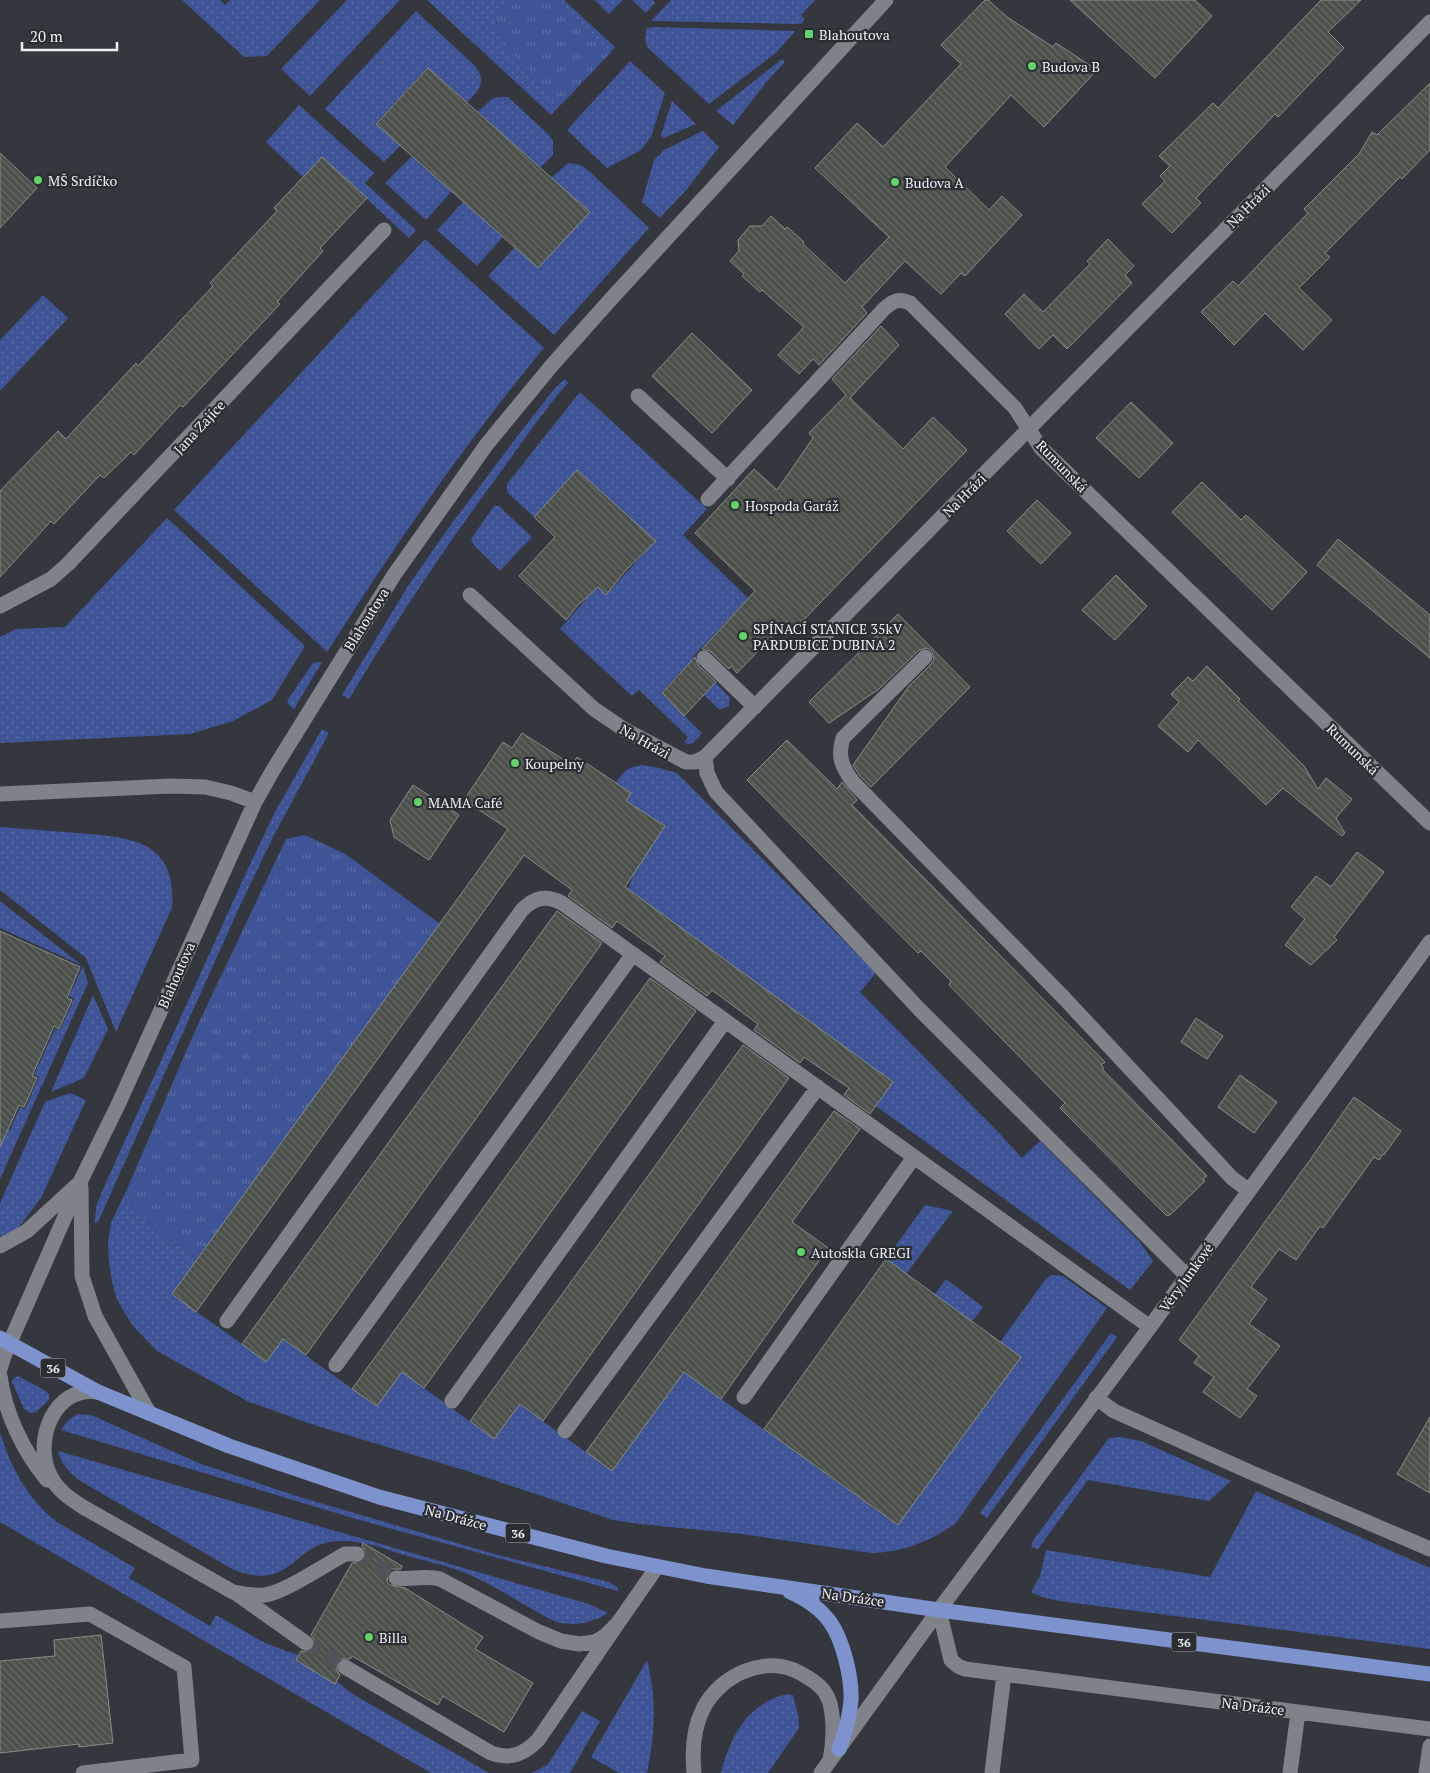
<svg xmlns="http://www.w3.org/2000/svg" width="1430" height="1773" viewBox="0 0 1430 1773" font-family="'PT Serif',serif">
	<style>
		.grass { fill: url(#grass-dots) }
		.park { fill: url(#park-tufts) }
		.building { fill: url(#building-back-hatch); stroke: #878d87 }
		.lines { fill: none; stroke-linecap: round; stroke-linejoin: round }
		.minor-tunnel { stroke: #505358; stroke-width: 15; stroke-dasharray: 15 8; stroke-linecap: butt }
		.minor { stroke: #7f8289; stroke-width: 15 }
		.major { stroke: #7e92cd; stroke-width: 15 }
		.poi-dot { fill: #63d468; stroke: #2a2d32; stroke-width: 2 }
		.labels { text-anchor: middle; dominant-baseline: central; stroke-width: 4.5; stroke-linejoin: round; paint-order: stroke }
		.shield { fill: #2a2d32; stroke: #b3b6ba; stroke-width: 1 }
		.shield-label { font-size: 12px; font-weight: bold; fill: #eef0f4 }
		.poi-label { font-size: 14px; fill: #eef0f4; stroke: #2a2d32; text-anchor: start }
		.street-label { font-size: 14px; fill: #eef0f4; stroke: #2a2d32 }
	</style>
	<defs>
		<pattern id="grass-dots" width="8" height="8" patternUnits="userSpaceOnUse" patternTransform="scale(1.25)"><rect width="8" height="8" fill="#3e5496"/><path d="M2 2h.1M6 6h.1" fill="none" stroke="#5a6da5" stroke-width="1.8" stroke-linecap="round"/></pattern>
		<pattern id="park-tufts" width="24" height="20" patternUnits="userSpaceOnUse" patternTransform="scale(1.25)"><rect width="24" height="20" fill="#3e5496"/><path d="M3 7l-1-3M5 7V3M7 7l1-3M15 17l-1-3M17 17v-4M19 17l1-3" fill="none" stroke="#5a6da5"/></pattern>
		<pattern id="building-back-hatch" width="6" height="6" patternUnits="userSpaceOnUse" patternTransform="scale(1.25)"><rect width="6" height="6" fill="#4b504a"/><path d="M-1 5l2 2M0 0l6 6M5-1l2 2" fill="none" stroke="#656a65"/></pattern>
	</defs>
	<rect width="100%" height="100%" fill="#34373d"/>
	<path class="grass" d="M182,0H220L225,5L230,0H320L267,56L244,57Z
		M347,0H400L310,96L281,69Z
		M427,0H564L615,47L551,115Z
		M594,0H623L609,14Z
		M632,0H653L655,3L646,13Z
		M671,0H815L801,15L805,19L801,24L651,21Z
		M416,11L474,65C488,81 479,90 467,103L427,68L376,123L401,145L384,162L325,109Z
		M654,27L795,31L777,52L709,104L648,48C644,41 645,35 647,28Z
		M782,59L785,62L768,80L733,125L716,111Z
		M630,61L665,93L651,137L641,150L607,168L567,130Z
		M501,97H508L549,135L553,141V155L540,168L477,112L493,98Z
		M672,101L696,124L664,138L661,135Z
		M299,105L374,173L365,183L416,230L409,238L322,157L303,177L266,142Z
		M703,131L719,147L687,189L660,218L642,202L654,160L664,150Z
		M412,156L452,191L426,220L385,183Z
		M568,163L581,165L588,170L649,228L554,335L488,276L515,247L539,267L589,213L551,178Z
		M464,201L503,237L477,266L437,230Z
		M425,239L544,348C464,444 394,547 327,652L174,510Z
		M43,295L68,318L0,391V340Z
		M565,379L568,383C542,412 520,446 497,477C444,549 395,622 349,699L342,695L408,586L447,530L519,434L555,388Z
		M580,392L707,509L683,535L748,598L692,658L730,698L729,706L720,710L680,672L661,693L702,733L693,743L688,744L684,742L688,737L639,690L632,696L560,629L592,592L595,584L607,594L655,541L577,470L534,517L509,494L507,490V484Z
		M494,506H499L532,537L500,571L474,545L471,539Z
		M167,518L305,646L272,700L233,721L190,734L0,743V637L16,629L65,627Z
		M317,662H322L294,709L290,706L287,701L313,663Z
		M322,729L329,733L274,835L238,910L98,1222L94,1223L97,1204L104,1187L245,875L275,812Z
		M642,765L659,768L677,773L876,973L860,992L1000,1134L1022,1158L1040,1141L1140,1242L1153,1261L1130,1290L876,1106L893,1082L628,890L634,873L665,826L626,801L631,793L616,783C625,770 626,768 642,765Z
		M0,827C26,829 51,831 77,833C131,837 177,840 172,908L116,1032L86,958L0,890Z
		M0,901L83,966L88,983L0,1179V1126L10,1130L20,1107L25,1109L39,1077L34,1075L55,1029L60,1030L74,999L69,996L83,966L0,928Z
		M93,995L108,1029L84,1078L51,1092Z
		M70,1093L86,1100L41,1198L16,1231L0,1237V1203L45,1102Z
		M127,1189L132,1209L169,1239L197,1260L173,1295L266,1361L283,1339L376,1406L402,1372L494,1439L519,1404L612,1471L684,1372L897,1525L1021,1357L1000,1342L1045,1280L1051,1275L1063,1276L1107,1308L956,1523C929,1542 904,1552 871,1553L742,1534L639,1524L613,1520L467,1471L314,1425L247,1401L157,1351L133,1326L124,1312L116,1297L112,1281L109,1263L108,1241L111,1223Z
		M925,1205L953,1211L906,1274L886,1259Z
		M946,1279L983,1307L972,1322L935,1294Z
		M1111,1333L1117,1337L987,1518L980,1513Z
		M18,1376L46,1391L49,1394V1400L36,1412L30,1413L24,1409L12,1382L14,1378Z
		M79,1414L91,1415L201,1464L303,1498L494,1554L609,1582L617,1587L618,1591L356,1519L61,1430C66,1422 70,1417 79,1414Z
		M0,1432C11,1468 27,1498 57,1522L135,1568L129,1578L210,1626L216,1615L265,1643L298,1655L338,1682L351,1693L489,1773H431L0,1522Z
		M1120,1437L1141,1441L1231,1481L1209,1501L1088,1480L1038,1549L1031,1547L1034,1539L1109,1438Z
		M58,1451L589,1604L608,1613C590,1624 577,1626 556,1622C527,1608 500,1588 470,1575C448,1565 424,1561 401,1554C381,1547 360,1540 338,1541C293,1542 292,1594 232,1569L82,1482C70,1473 62,1466 58,1451Z
		M1256,1491L1430,1568V1649L1059,1601L1042,1597L1031,1592L1040,1576L1046,1550L1210,1577Z
		M647,1660C657,1698 655,1735 647,1773H619L591,1757Z
		M788,1694L793,1695L798,1715L799,1728L768,1773H721C730,1737 748,1702 788,1694Z
		M582,1711L600,1721L570,1773H532L547,1765L552,1758Z"/>
	<path class="park" d="M506,0H556L611,52L563,103L503,44L495,24Z
		M305,835L347,855L440,924L197,1260L169,1239L132,1209L127,1189L194,1033L286,839Z"/>
	<path class="building" d="M985,0H988L1007,17L1053,47L1056,43L1097,70L1044,127L1011,95L945,167L989,210L1002,196L1022,215L965,276L961,273L941,294L905,261L862,307L867,313L819,365L813,359L799,374L778,355L804,327L762,290L760,292L742,276L744,274L730,261L739,251L738,240L750,226H762L771,216L785,229L787,227L804,242L803,244L845,283L889,237L815,168L857,123L883,147L961,64L941,45Z
		M1070,0H1195L1212,16L1155,78Z
		M1321,0H1361L1328,32L1344,48L1278,117L1275,114L1196,198L1201,203L1172,233L1142,204L1165,181L1160,176L1170,166L1159,156L1213,103L1218,108Z
		M428,68L590,212L538,268L376,124Z
		M1430,83V150L1402,179L1400,177L1325,253L1330,257L1299,288L1332,320L1303,350L1265,313L1234,345L1201,312L1233,281L1238,286L1308,213L1304,209L1359,154L1372,132L1377,135Z
		M0,153L37,188L0,228Z
		M322,157L367,198L320,248L323,251L277,302L280,304L183,407L180,405L134,455L131,452L104,478L100,475L54,524L51,521L0,577V491L58,431L66,439L136,363L138,366L213,286L210,283L277,211L274,208Z
		M1108,239L1134,266L1125,275L1132,283L1067,349L1053,335L1039,349L1005,314L1024,294L1043,312L1090,264L1087,261Z
		M881,326L899,345L850,398L903,449L933,417L967,450L795,629L787,621L737,673L731,666L729,669L710,651L702,649L755,591L695,533L754,469L777,490L813,438L809,433L846,395L832,379Z
		M692,333L752,390L712,433L652,376Z
		M1131,402L1173,443L1139,478L1096,438Z
		M577,470L656,541L626,570L606,595L598,587L577,606L566,620L519,576L555,537L534,517Z
		M1202,482L1241,520L1246,515L1307,572L1272,610L1172,512Z
		M1037,500L1071,533L1041,564L1007,531Z
		M1338,539L1430,615V658L1317,565Z
		M1116,575L1147,606L1115,640L1082,610Z
		M898,614L970,687L871,787L860,776L853,765L909,686L932,663L934,659L932,651L927,648L919,650L879,689L829,723L809,702Z
		M695,657L698,665L716,682L684,716L662,693Z
		M1207,666L1240,699L1238,701L1304,766L1318,789L1326,778L1352,799L1336,818L1345,833L1342,836L1283,788L1266,805L1198,740L1188,752L1158,726L1179,702L1171,694L1188,677L1193,681Z
		M522,733L572,765L577,757L631,793L626,801L665,826L625,887L893,1082L870,1114L844,1095L849,1088L804,1057L800,1063L754,1030L758,1024L712,990L707,996L660,962L665,956L617,921L612,928L568,896L572,890L524,855L196,1312L172,1294L508,829L464,800L503,742L512,748Z
		M787,740L837,789L842,782L857,800L852,805L1105,1062L1101,1065L1104,1068L1102,1069L1207,1176L1203,1179L1205,1181L1171,1214L1167,1216L1060,1108L1065,1103L949,985L951,981L921,951L918,953L747,780Z
		M413,785L459,815L429,860L394,837L390,820Z
		M1357,852L1384,872L1334,937L1337,940L1311,965L1285,945L1305,919L1291,907L1316,876L1331,887Z
		M557,911L602,943L306,1355L283,1339L266,1362L242,1344Z
		M0,931L80,967L67,998L72,1000L59,1029L54,1026L32,1076L37,1078L24,1107L19,1105L0,1147Z
		M650,978L696,1011L424,1388L402,1372L377,1406L352,1389Z
		M1196,1018L1223,1036L1207,1059L1181,1042Z
		M743,1045L789,1078L543,1421L520,1404L494,1439L470,1421Z
		M1240,1075L1277,1102L1254,1133L1218,1107Z
		M1354,1097L1401,1131L1384,1155L1383,1154L1379,1160L1374,1157L1323,1228L1320,1226L1296,1260L1279,1249L1251,1287L1267,1299L1249,1324L1280,1346L1247,1389L1257,1396L1240,1418L1203,1392L1214,1377L1194,1363L1199,1356L1179,1340L1310,1160Z
		M834,1111L860,1129L792,1222L828,1248L721,1399L684,1372L612,1471L586,1452Z
		M886,1259L1021,1357L898,1525L764,1429Z
		M1430,1417V1493L1397,1474Z
		M363,1543L402,1566L401,1569H392L388,1573L387,1582L390,1585L405,1588L483,1637L475,1649L533,1683L504,1732L443,1696L438,1705L352,1656L350,1659H341L337,1663V1671L340,1675L335,1684L296,1660L301,1651L309,1652L314,1648L315,1640L311,1635L352,1563L361,1562L365,1558V1550L362,1546Z
		M101,1635L113,1743L79,1747V1744L0,1753V1661L55,1656L54,1640Z"/>
	<g class="lines">
		<path class="minor-tunnel" d="M357,1554L396,1578
			M306,1643L345,1667"/>
		<path class="minor" d="M638,396L728,479
			M708,499L884,309C893,301 898,298 910,303L1015,408L1041,448L1430,823
			M470,595L594,709L625,730L686,762H695L705,757L1430,22
			M0,606L51,579L68,564L384,230
			M925,657L843,738C837,756 842,767 853,782L1065,999L1232,1178L1248,1190
			M704,658L755,707
			M705,757L707,773L716,792L920,1010L1187,1276
			M0,794L170,786L205,787L231,793L255,802
			M81,1187L82,1276L95,1316L149,1413
			M0,1246L27,1231L77,1185
			M227,1321L522,910C535,897 546,895 562,903L1150,1327
			M336,1365L633,954
			M0,1369L4,1356L81,1180L118,1105L255,802L273,770L394,575L487,444L553,364L611,299L886,0
			M0,1376C5,1413 23,1451 47,1480
			M98,1392C54,1385 33,1441 50,1475C57,1490 69,1498 83,1507L233,1592C244,1594 254,1596 265,1595C285,1592 325,1565 345,1554H357
			M744,1397L914,1157
			M1096,1398L1114,1411L1250,1472L1430,1549
			M452,1401L725,1021
			M565,1431L818,1087
			M396,1578C411,1580 425,1575 440,1579L539,1632L561,1641L579,1644L595,1642L605,1636L618,1623L657,1567
			M237,1594L306,1643
			M939,1610L951,1660L958,1666L965,1669L1430,1729
			M0,1621L90,1614L184,1667L192,1760L83,1773
			M345,1667L491,1753C511,1760 524,1754 538,1740L618,1623
			M694,1773C692,1752 693,1729 703,1709C720,1675 765,1654 800,1673C811,1679 823,1686 828,1698C832,1706 832,1716 833,1724C833,1736 833,1748 830,1759
			M821,1773L939,1610L1150,1327L1430,942
			M992,1773L1004,1674
			M1290,1773L1298,1712
			M1426,1773L1430,1746"/>
		<path class="major" d="M0,1338L98,1392L229,1446L379,1497L606,1556L706,1576L939,1610L1430,1674
			M790,1592C806,1599 820,1608 830,1622C843,1640 852,1678 851,1700C850,1717 845,1733 839,1749"/>
	</g>
	<g class="poi-dot">
		<rect x="804" y="29" width="10" height="10" rx="2.5"/>
		<circle cx="1032" cy="66" r="5"/>
		<circle cx="38" cy="180" r="5"/>
		<circle cx="895" cy="182" r="5"/>
		<circle cx="735" cy="505" r="5"/>
		<circle cx="743" cy="636" r="5"/>
		<circle cx="515" cy="763" r="5"/>
		<circle cx="418" cy="802" r="5"/>
		<circle cx="801" cy="1252" r="5"/>
		<circle cx="369" cy="1637" r="5"/>
	</g>
	<g class="labels">
		<g class="shield">
			<rect x="40.5" y="1358.5" width="25" height="19" rx="4"/>
			<rect x="505.5" y="1523.5" width="25" height="19" rx="4"/>
			<rect x="1171.5" y="1632.5" width="25" height="19" rx="4"/>
		</g>
		<g class="shield-label">
			<text x="53" y="1368">36</text>
			<text x="518" y="1533">36</text>
			<text x="1184" y="1642">36</text>
		</g>
		<g class="poi-label">
			<text x="819" y="34">Blahoutova</text>
			<text x="1042" y="66">Budova B</text>
			<text x="48" y="180">MŠ Srdíčko</text>
			<text x="905" y="182">Budova A</text>
			<text x="745" y="505">Hospoda Garáž</text>
			<text x="753" y="628">SPÍNACÍ STANICE 35kV<tspan x="753" dy="16">PARDUBICE DUBINA 2</tspan></text>
			<text x="525" y="763">Koupelny</text>
			<text x="428" y="802">MAMA Café</text>
			<text x="811" y="1252">Autoskla GREGI</text>
			<text x="379" y="1637">Billa</text>
		</g>
		<g class="street-label">
			<text transform="translate(1248 206) rotate(-45)">Na Hrázi</text>
			<text transform="translate(199 427) rotate(-47)">Jana Zajíce</text>
			<text transform="translate(1062 466) rotate(46)">Rumunská</text>
			<text transform="translate(964 495) rotate(-45)">Na Hrázi</text>
			<text transform="translate(366 619) rotate(-58)">Blahoutova</text>
			<text transform="translate(645 741) rotate(29)">Na Hrázi</text>
			<text transform="translate(1353 749) rotate(44)">Rumunská</text>
			<text transform="translate(176 975) rotate(-66)">Blahoutova</text>
			<text transform="translate(1186 1277) rotate(-54)">Věry Junkové</text>
			<text transform="translate(456 1517) rotate(15)">Na Drážce</text>
			<text transform="translate(853 1597) rotate(8)">Na Drážce</text>
			<text transform="translate(1253 1706) rotate(7)">Na Drážce</text>
		</g>
	</g>
	<path d="M22 42v8h95v-8" fill="none" stroke="#eef0f4" stroke-width="2.5"/>
	<text x="30" y="42" font-size="15" fill="#eef0f4" stroke="#2a2d32" stroke-width="4" paint-order="stroke">20 m</text>
</svg>
